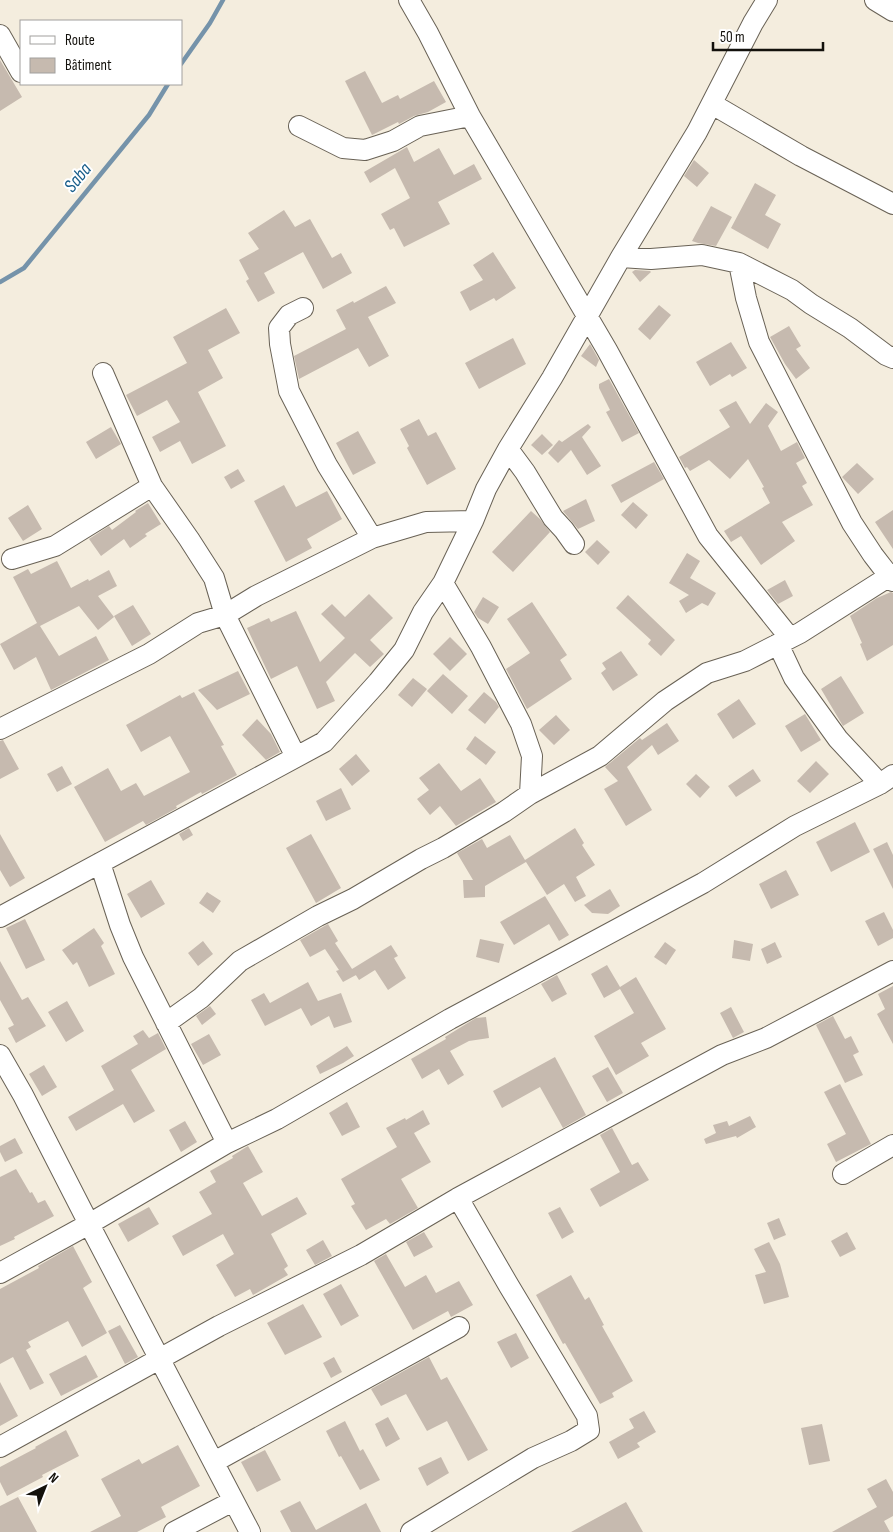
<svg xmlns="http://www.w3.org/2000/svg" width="893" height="1532" viewBox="0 0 893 1532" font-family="'Sofia Sans Condensed',sans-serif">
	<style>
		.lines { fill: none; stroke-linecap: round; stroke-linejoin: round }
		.stream { stroke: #7593aa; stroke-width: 4.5 }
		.building { fill: #c6baaf }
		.minor-casing { stroke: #696256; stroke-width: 22 }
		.minor { stroke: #fff; stroke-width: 20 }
		.labels { text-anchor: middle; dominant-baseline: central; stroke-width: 4; stroke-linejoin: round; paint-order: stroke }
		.water-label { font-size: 19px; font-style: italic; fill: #175d8a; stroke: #fff }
	</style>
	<rect width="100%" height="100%" fill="#f4edde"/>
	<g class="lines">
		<path class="stream" d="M181,64L210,23L223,0
			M0,282L24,268L149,115L168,84"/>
	</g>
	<path class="building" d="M0,60L22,97L0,111Z
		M365,71L382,103L398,95L400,99L434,81L446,102L428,112L414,116L399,124L398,122L372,135L345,81Z
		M407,147L414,162L439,148L454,175L474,164L482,179L438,202L450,224L404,247L394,228L390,230L381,214L410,198L395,168L370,183L364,172Z
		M694,160L709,173L697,187L684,176Z
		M755,183L776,195L765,215L781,224L768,249L731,228Z
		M711,206L732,217L716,246L698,243L692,241Z
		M284,210L295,227L310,219L332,258L341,253L352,273L323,289L303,252L264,273L275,293L258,302L246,281L249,279L239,260L259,249L248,233Z
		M493,252L516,288L496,301L494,298L470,311L460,292L483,280L473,265Z
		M635,270L650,271L651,272L640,282L632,272Z
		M386,286L396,303L368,317L389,356L369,367L358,348L299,379L294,356L346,329L336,310L353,301L354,303Z
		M659,305L671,315L650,340L638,329Z
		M226,308L240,333L208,350L223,378L198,392L226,446L192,464L180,441L160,452L152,437L180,422L167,400L137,416L126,395L187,363L173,337Z
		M789,326L801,346L796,349L810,368L796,379L785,364L770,337Z
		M513,338L526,364L479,389L465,363Z
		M731,342L747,368L732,377L730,374L710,386L696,362Z
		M590,344L599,360L596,367L581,356Z
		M609,379L639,433L622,442L606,412L610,410L599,388V384Z
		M736,401L750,424L766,403L778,412L768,426L781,451L797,442L805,458L796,463L807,483L802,486L813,505L782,522L795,541L761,565L741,536L731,542L724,531L770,503L762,488L764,487L748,459L730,479L709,460L690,471L687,467L685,468L679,457L730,427L719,410Z
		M419,419L428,436L436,432L456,469L427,485L407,448L409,446L400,429Z
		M588,424L591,427L582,437L601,466L587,475L571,450L558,463L548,453L559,440L562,442Z
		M111,427L121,444L96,459L86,442Z
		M358,431L376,463L353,475L336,443Z
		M542,434L553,445L542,455L531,445Z
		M654,462L664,479L621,503L611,485Z
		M857,463L874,479L858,494L842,477Z
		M238,469L245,481L231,489L224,477Z
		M284,485L296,507L327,491L342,519L307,539L312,548L286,562L254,501Z
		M586,499L595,521L578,529L563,511Z
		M633,502L648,515L636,529L621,515Z
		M148,503L161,524L145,534L147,536L130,548L124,539L101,556L89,539L109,526L112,530L136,512L135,511Z
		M28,505L42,529L23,541L8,518Z
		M893,510V549L875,522Z
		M531,511L540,519L550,532L513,572L492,552Z
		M597,540L610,552L598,565L585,552Z
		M687,553L700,561L690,578L716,593L708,606L702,603L686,613L679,601L689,595L669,583Z
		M57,561L71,588L88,579L89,581L109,570L117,586L98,596L114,617L98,630L79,606L40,626L59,656L96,636L109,660L51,690L36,657L14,670L0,644L37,623L13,577L28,569L31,574Z
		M785,580L793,596L778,604L767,590Z
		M891,592L893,593V645L867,661L860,644L862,643L850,616L877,598Z
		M369,594L393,618L370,640L384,654L370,667L355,653L326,682L335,701L317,709L297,666L271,679L247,628L269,618L271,622L296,611L320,662L345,638L321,614L332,604L345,617Z
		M628,595L675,640L661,656L648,644L651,640L616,608Z
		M483,597L499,607L488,624L478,618L474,612Z
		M532,602L567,655L560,660L572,679L527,709L506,669L530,653L507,619Z
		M133,605L151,634L132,646L114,616Z
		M450,637L467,654L450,671L433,654Z
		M621,651L638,675L613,691L601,673L606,669L602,663Z
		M238,671L250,694L217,710L198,690Z
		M443,674L468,696L452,714L427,691Z
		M841,676L864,713L843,726L821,689Z
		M413,678L427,689L412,707L398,695Z
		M194,692L224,745L221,746L237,775L202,794L201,792L176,806L177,808L146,825L143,821L105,842L74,787L108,768L121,791L136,783L144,796L190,772L170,736L141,752L126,725L180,695L182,698Z
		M484,692L496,702L499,707L485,724L468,710Z
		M739,699L756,724L733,739L717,714Z
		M805,714L821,740L801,752L785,726Z
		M556,715L570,730L554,745L539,730Z
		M257,719L271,734L280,752L266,760L242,735Z
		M667,723L679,741L658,755L652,745L627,767L652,810L626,826L604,789L618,781L605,767L640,738L642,740Z
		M475,736L496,752L486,765L466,749Z
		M3,740L19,769L0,779V741Z
		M356,754L370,771L352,786L339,769Z
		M816,761L829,774L810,793L797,781Z
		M439,763L461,791L480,778L496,802L456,826L440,806L430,815L417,799L429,790L419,778Z
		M62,766L72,784L57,792L47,774Z
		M753,769L761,781L736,797L728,786Z
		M696,774L710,787L700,798L686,784Z
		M341,788L351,809L326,821L316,801Z
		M855,822L870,852L831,872L816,842Z
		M189,828L193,835L183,841L179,834Z
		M575,828L584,843L582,845L595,865L576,877L586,896L575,902L564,884L547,895L526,862L485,886V897L464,898L463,880H473L457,853L482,839L487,848L510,835L525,860Z
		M0,834L25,878L10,887L0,870Z
		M311,834L341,888L316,903L286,848Z
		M887,842L893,855V889L873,849Z
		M786,870L799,895L771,909L759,884Z
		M151,880L165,904L141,918L127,894Z
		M610,889L620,906L608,914L592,913L584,905Z
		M207,892L221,901L213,913L199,903Z
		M545,896L569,935L559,941L549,924L514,945L500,922Z
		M884,912L893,930V938L878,946L865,921Z
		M25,919L45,960L26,969L6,928Z
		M328,924L338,941L335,943L356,975L343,982L336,971L339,970L325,949L310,957L300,940Z
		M94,928L104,943L101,946L115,974L89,987L77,962L73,965L62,950Z
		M480,939L504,944L499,963L476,957Z
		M734,940L753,944L750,961L732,958Z
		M203,941L213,954L198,966L188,953Z
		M665,942L676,950L666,965L654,957Z
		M775,942L782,957L767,964L761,949Z
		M391,945L398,956L394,958L406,978L388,990L375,970L359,980L352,969Z
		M0,961L22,1000L28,997L46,1026L16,1043L8,1028L14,1025L0,1000Z
		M607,965L620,987L636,977L666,1029L641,1043L649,1056L616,1075L594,1036L634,1013L620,989L604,998L591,974Z
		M557,975L567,994L552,1002L541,984Z
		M308,982L318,1001L341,993L352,1022L334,1028L329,1016L311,1026L301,1008L265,1026L251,1000L264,993L270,1003Z
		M893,986V1044L877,1014L885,1009L878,994Z
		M67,1001L84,1031L66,1042L48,1012Z
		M210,1006L216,1014L202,1025L196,1016Z
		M731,1007L744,1032L733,1038L720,1013Z
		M833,1016L845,1039L851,1036L859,1052L853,1055L863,1075L845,1083L816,1025Z
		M486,1017L489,1038L469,1041L450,1051L464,1075L448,1085L439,1069L422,1079L411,1059L446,1039L445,1037L466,1024L476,1018Z
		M143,1030L149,1038L158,1033L166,1049L131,1070L155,1111L134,1123L123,1104L76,1131L68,1117L114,1090L101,1066L138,1044L133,1036Z
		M209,1034L221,1055L203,1065L191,1044Z
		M347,1046L354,1056L343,1063L320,1074L316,1066Z
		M555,1057L586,1115L563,1128L540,1087L502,1108L493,1091Z
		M44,1065L57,1087L42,1096L29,1074Z
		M608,1067L623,1093L607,1102L592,1076Z
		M840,1084L871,1144L836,1162L827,1144L846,1134L824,1092Z
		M347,1102L360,1127L342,1136L329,1113Z
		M423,1110L430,1124L414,1133L431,1162L401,1179L418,1208L390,1224L386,1219L366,1230L351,1206L355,1204L341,1179L397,1147L386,1128L405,1118L406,1120Z
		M750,1116L756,1127L737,1138L736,1136L706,1144L704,1139L716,1133L713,1125L727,1121L729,1126Z
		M185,1121L197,1142L181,1152L169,1130Z
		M612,1128L632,1165L638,1162L649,1180L600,1207L590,1189L620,1172L600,1135Z
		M15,1138L23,1153L5,1162L0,1152V1146Z
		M248,1146L263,1172L243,1183L262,1216L297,1197L307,1214L271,1234L288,1266L284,1269L288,1275L253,1295L250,1289L235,1297L216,1265L234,1254L223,1234L183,1256L172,1236L212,1214L199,1192L216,1182L210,1171L233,1158L232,1156Z
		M16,1169L30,1193L32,1192L38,1203L45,1200L54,1216L14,1237L15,1239L0,1246V1177Z
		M149,1207L159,1224L128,1242L118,1224Z
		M560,1207L574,1232L562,1239L548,1213Z
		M779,1218L786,1235L774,1240L767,1223Z
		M424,1232L433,1247L414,1257L406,1242Z
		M847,1232L856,1249L840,1257L831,1241Z
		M323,1240L332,1256L315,1265L306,1250Z
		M769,1242L780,1264L789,1297L764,1304L755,1275L766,1272L754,1249Z
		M73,1246L92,1282L83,1288L107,1333L82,1347L68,1321L28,1342L31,1347L26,1350L44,1383L30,1390L13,1357L0,1364V1289L39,1268L38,1266Z
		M386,1254L405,1287L426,1275L436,1293L459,1281L473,1305L451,1317L448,1311L413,1330L374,1261Z
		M571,1275L585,1300L589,1297L604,1325L602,1326L633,1381L612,1393L614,1397L600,1404L565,1343L563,1344L536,1295Z
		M341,1284L359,1316L341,1326L323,1294Z
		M303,1304L322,1337L285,1355L267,1323Z
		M120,1325L138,1357L125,1364L108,1331Z
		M516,1333L529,1358L511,1368L497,1342Z
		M86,1355L98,1377L61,1396L49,1374Z
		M334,1357L342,1372L331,1378L323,1363Z
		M429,1357L441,1380L447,1377L488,1450L468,1461L447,1421L427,1431L406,1394L381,1406L371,1389Z
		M0,1382L18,1416L0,1426Z
		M644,1411L656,1432L637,1443L640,1447L618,1459L609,1442L634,1428L629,1419Z
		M388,1417L400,1439L386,1447L375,1424Z
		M345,1421L360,1451L363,1449L380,1480L360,1490L341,1456L339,1457L326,1431Z
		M822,1424L830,1461L809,1465L801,1428Z
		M66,1430L79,1456L42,1475L43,1477L7,1496L0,1482V1467L36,1448L35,1447Z
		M178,1445L200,1486L161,1507L166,1517L137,1532H90L121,1516L101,1479L139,1459L142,1464Z
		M265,1450L281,1480L257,1492L241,1462Z
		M441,1457L449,1473L427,1486L418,1468Z
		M886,1479L893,1492V1516L884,1521L890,1532H832L877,1507L867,1489Z
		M18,1497L37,1532H0V1506Z
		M300,1501L316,1530L366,1503L381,1532H291L280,1511Z
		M626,1502L643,1532H571Z"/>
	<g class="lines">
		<defs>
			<path id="minor" d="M409,0L428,33L470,116L607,350L708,536L790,638
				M875,0L893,11
				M0,35L21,72
				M712,104L801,156L893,204
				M299,126L343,148L365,150L393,141L420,126L470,116
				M621,257L651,259L702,255L739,263L792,290L811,304L850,328L886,355L893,358
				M739,263L746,298L759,342L852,523L873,555L893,581
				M303,308L289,315L279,328L280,344L289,391L327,465L372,538
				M103,373L152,486L189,539L214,578L225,615L296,757
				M508,449L525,472L553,518L564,530L574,544
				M12,559L55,546L152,486
				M443,583L481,647L521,724L532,756L530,794
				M778,644L794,678L838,739L880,784
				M0,729L149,654L198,623L225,615L256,596L372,538L426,522L473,521
				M0,917L324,742L378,682L404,650L423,612L443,583L473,521L486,489L508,449L552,378L621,257L697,132L753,23L767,0
				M166,1023L201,998L240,961L318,916L353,899L421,859L443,848L504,812L530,794L600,756L665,701L707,673L745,661L800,633L893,574
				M0,1055L23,1095L89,1224L250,1532
				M227,1143L277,1119L450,1019L703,883L795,826L880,784L893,775
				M843,1174L893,1145
				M0,1273L89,1224L227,1143L133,957L120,925L100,863
				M0,1447L219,1326L361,1255L458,1198L722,1055L766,1038L893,971
				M214,1462L459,1327
				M174,1532L233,1501
				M411,1532L533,1458L571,1441L589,1430L587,1416L509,1286L458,1198"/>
		</defs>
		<use href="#minor" class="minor-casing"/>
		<use href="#minor" class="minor"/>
	</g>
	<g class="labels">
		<g class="water-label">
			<text transform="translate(78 178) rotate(-51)">Saba</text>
		</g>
	</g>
	<rect x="20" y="20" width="162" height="65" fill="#ffffff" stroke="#a1a09e"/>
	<rect x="30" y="36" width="25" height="8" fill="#ffffff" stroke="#a1a09e"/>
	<text x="65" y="45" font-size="15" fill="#13110c">Route</text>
	<rect x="30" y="58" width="25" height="15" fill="#c6baaf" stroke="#a1a09e"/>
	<text x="65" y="70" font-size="15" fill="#13110c">Bâtiment</text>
	<g transform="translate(45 1487) rotate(43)" stroke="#ffffff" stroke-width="4" paint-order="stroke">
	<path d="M0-4L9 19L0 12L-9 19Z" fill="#13110c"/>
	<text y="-8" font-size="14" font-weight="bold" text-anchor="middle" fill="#13110c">N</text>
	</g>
	<path d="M713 42v8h110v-8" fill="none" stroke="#13110c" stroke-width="2.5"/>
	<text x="720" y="42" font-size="15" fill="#13110c" stroke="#ffffff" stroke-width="4" paint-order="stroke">50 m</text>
</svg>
